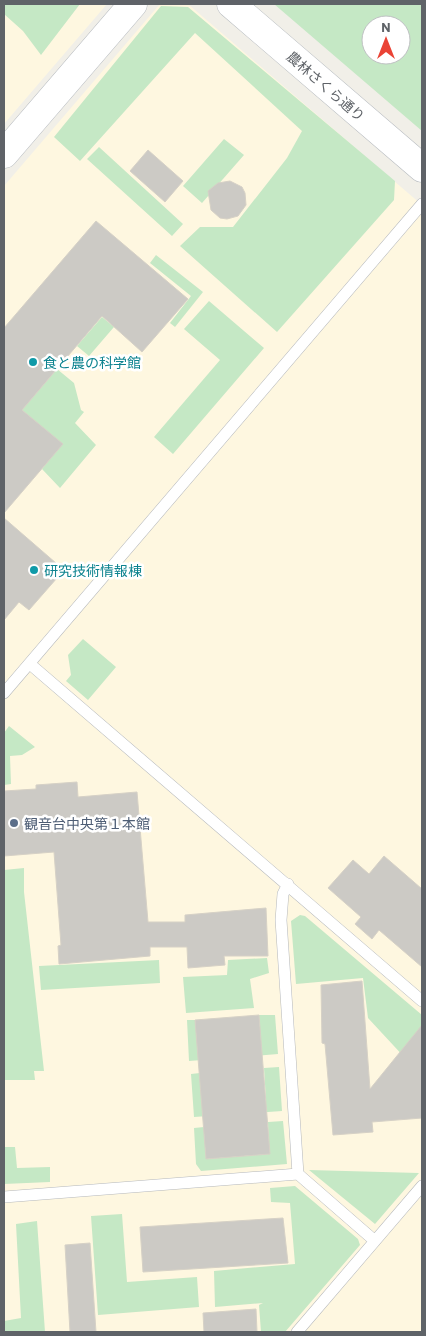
<svg xmlns="http://www.w3.org/2000/svg" width="426" height="1336" viewBox="0 0 426 1336" font-family="Barlow,'Noto Sans JP',sans-serif">
	<style>
		.commercial { fill: #fef7e0 }
		.green { fill: #c5e8c5; fill-rule: evenodd }
		.building { fill: #cccac5; stroke: #d6d1c6 }
		.lines { fill: none; stroke-linecap: round; stroke-linejoin: round }
		.lane-casing { stroke: #b5b8bc; stroke-width: 12 }
		.secondary-casing { stroke: #b6babf; stroke-width: 29 }
		.lane { stroke: #fff; stroke-width: 11 }
		.secondary { stroke: #fff; stroke-width: 28 }
		.culture-dot { fill: #0f9aa8; stroke: #fff; stroke-width: 2 }
		.service-dot { fill: #5c6f8a; stroke: #fff; stroke-width: 2 }
		.labels { text-anchor: middle; dominant-baseline: central; stroke-width: 5; stroke-linejoin: round; paint-order: stroke }
		.street-label { font-size: 14px; fill: #5f6368; stroke: #fff }
		.culture-label { font-size: 14px; fill: #0d838f; stroke: #fff; text-anchor: start }
		.service-label { font-size: 14px; fill: #4e5e75; stroke: #fff; text-anchor: start }
	</style>
	<rect width="100%" height="100%" fill="#f1efe8"/>
	<path class="commercial" d="M4,4H107L4,124Z
		M160,4H188L422,205V1332H4V186Z"/>
	<path class="green" d="M4,4H80L41,55L23,31L4,14Z
		M274,4H422V131ZM371,25H401V55H371Z
		M161,6L188,7L395,181L394,200L277,332L180,246L200,227H233L287,158L302,131L195,33L80,161L54,137Z
		M224,139L244,155L202,203L183,186Z
		M99,147L183,224L172,236L87,159Z
		M156,255L203,292L175,327L170,323L191,296L150,263Z
		M209,301L264,348L173,454L154,437L220,360L184,329Z
		M102,317L114,327L89,356L77,346Z
		M57,369L74,383L81,410L84,412L75,423L96,445L60,488L42,469L62,444L22,410Z
		M83,639L116,667L88,700L66,681L71,675L68,655Z
		M9,726L35,747L22,755L10,756L11,784L4,785V733Z
		M24,868V892L44,1071H34L35,1080H4V870Z
		M300,915L305,916L422,1015V1059H406L368,1018L363,978L296,984L291,921Z
		M267,958L269,973L250,979L254,1008L186,1013L183,977L227,975L228,960Z
		M159,960L160,983L41,990L39,966Z
		M259,1015H275L278,1054L189,1061L187,1020H195L198,1051L261,1047Z
		M279,1067L282,1111L194,1117L191,1074L200,1073L203,1105L266,1100L264,1068Z
		M283,1121L287,1164L201,1171L196,1164L194,1128L204,1127L206,1159L269,1154L268,1122Z
		M4,1147H15L17,1168L50,1167V1182L4,1184Z
		M309,1170L419,1173L375,1224Z
		M295,1186L358,1239L360,1245L285,1332H261L259,1305L263,1303L215,1307L214,1271L295,1264L290,1203L271,1202L270,1188Z
		M122,1214L127,1282L197,1277L199,1307L98,1315L91,1216Z
		M37,1221L45,1332H4V1321L21,1318L16,1224Z"/>
	<path class="building" d="M148,150L183,181L165,202L130,171Z
		M230,181L242,187L245,193L246,205L238,216L227,219L220,218L211,210L208,191L218,183Z
		M96,221L188,299L142,352L102,316L22,410L63,444L4,513V328Z
		M4,518L64,570L29,610L19,602L4,620Z
		M77,782L78,797L137,792L148,922H185V915L266,908L268,956H224L225,965L188,968L187,947H150V956L59,964L58,946L61,945L54,852L4,856V791L36,789V785Z
		M384,856L422,889V967L379,930L372,939L355,924L361,917L328,888L353,860L369,874Z
		M362,981L370,1089L422,1025V1118L372,1122L373,1132L333,1135L325,1044L322,1043L321,985Z
		M259,1015L270,1154L206,1159L195,1020Z
		M283,1218L288,1263L143,1272L140,1227Z
		M90,1243L96,1332H70L65,1245Z
		M256,1309L257,1332H204L203,1313Z"/>
	<g class="lines">
		<defs>
			<path id="lane" d="M30,664L422,1001
				M4,693L422,204
				M288,884L283,894L281,920L298,1174L375,1241
				M4,1197L298,1174
				M297,1332L422,1186"/>
			<path id="secondary" d="M231,4L422,168
				M4,154L133,4"/>
		</defs>
		<use href="#lane" class="lane-casing"/>
		<use href="#secondary" class="secondary-casing"/>
		<use href="#lane" class="lane"/>
		<use href="#secondary" class="secondary"/>
	</g>
	<g class="culture-dot">
		<circle cx="33" cy="362" r="5"/>
		<circle cx="34" cy="570" r="5"/>
	</g>
	<circle class="service-dot" cx="14" cy="823" r="5"/>
	<g class="labels">
		<g class="street-label">
			<text transform="translate(326 86) rotate(41)">農林さくら通り</text>
		</g>
		<g class="culture-label">
			<text x="43" y="362">食と農の科学館</text>
			<text x="44" y="570">研究技術情報棟</text>
		</g>
		<g class="service-label">
			<text x="24" y="823">観音台中央第１本館</text>
		</g>
	</g>
	<rect width="426" height="1336" fill="none" stroke="#5f6368" stroke-width="10"/>
	<g transform="translate(386 40)"><circle r="24" fill="#ffffff" stroke="#bfc1c3"/>
	<path d="M0-4L9 19L0 12L-9 19Z" fill="#ea4335"/>
	<text y="-8" font-size="14" font-weight="bold" text-anchor="middle" fill="#5f6368">N</text>
	</g>
</svg>
